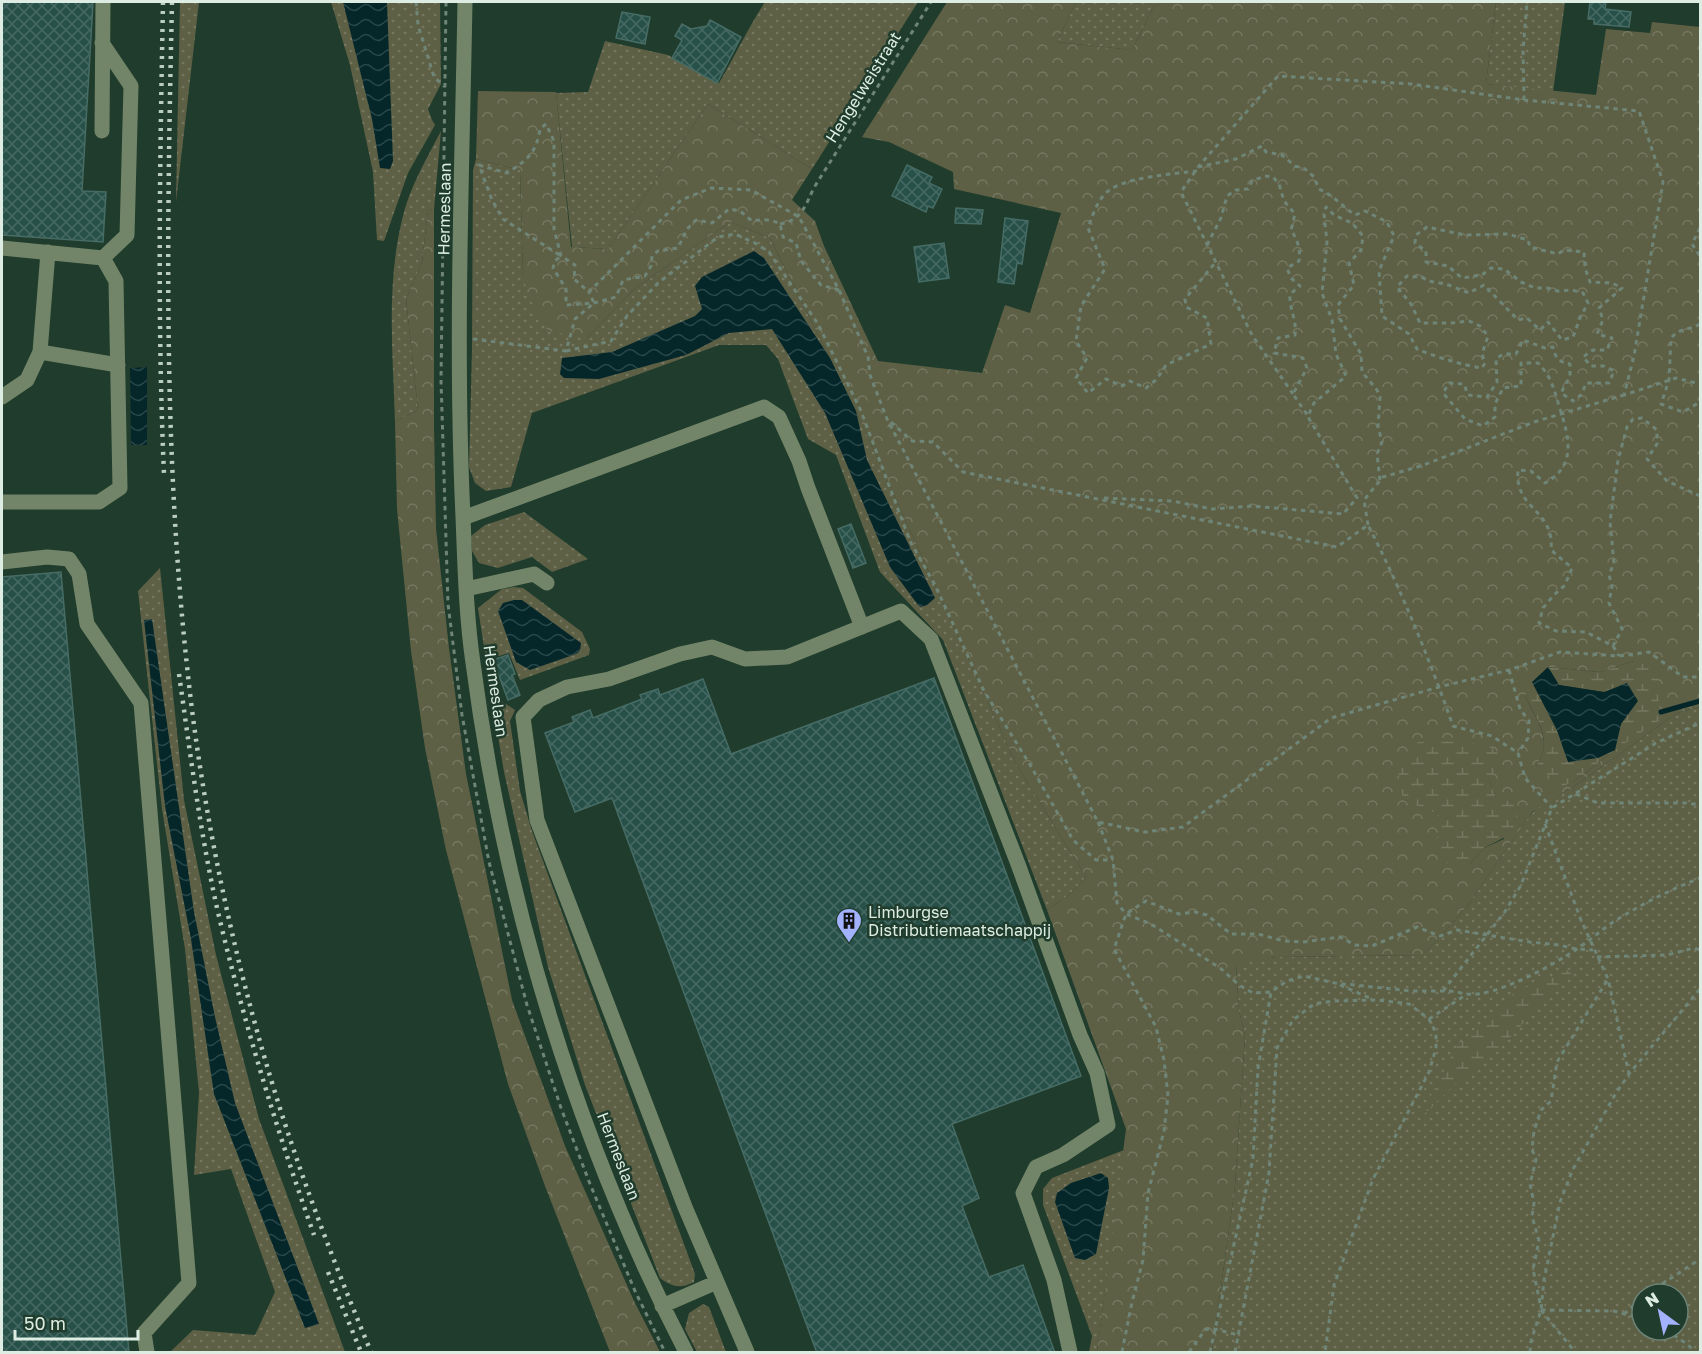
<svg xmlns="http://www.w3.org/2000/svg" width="1702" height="1354" viewBox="0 0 1702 1354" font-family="'Golos Text',sans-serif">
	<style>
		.grass { fill: url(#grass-dots); fill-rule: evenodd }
		.forest { fill: url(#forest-crowns); fill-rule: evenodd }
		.wetland { fill: url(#wetland-marsh) }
		.water { fill: url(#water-waves) }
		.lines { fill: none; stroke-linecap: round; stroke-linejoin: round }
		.stream { stroke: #05272a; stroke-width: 5 }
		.building { fill: url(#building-cross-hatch); stroke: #466c65; stroke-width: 1.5 }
		.path { stroke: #6e8577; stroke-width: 3; stroke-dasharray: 4.5 4.5; stroke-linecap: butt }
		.minor { stroke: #728568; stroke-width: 15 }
		.rail { stroke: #bacdc1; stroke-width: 4.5; stroke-dasharray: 3 6; stroke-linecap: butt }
		.labels { text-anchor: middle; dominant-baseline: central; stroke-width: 5; stroke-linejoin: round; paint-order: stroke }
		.street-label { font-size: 16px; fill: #ddede3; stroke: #203c2c }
		.poi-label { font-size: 16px; fill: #ddede3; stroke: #203c2c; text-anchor: start }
	</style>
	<defs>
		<pattern id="grass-dots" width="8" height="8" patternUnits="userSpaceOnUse" patternTransform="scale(1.5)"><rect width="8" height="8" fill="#5e6045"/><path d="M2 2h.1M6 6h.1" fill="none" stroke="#757760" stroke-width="1.8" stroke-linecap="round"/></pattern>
		<pattern id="forest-crowns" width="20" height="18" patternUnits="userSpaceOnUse" patternTransform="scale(1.5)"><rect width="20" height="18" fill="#5e6045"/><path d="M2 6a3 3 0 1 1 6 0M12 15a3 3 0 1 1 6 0" fill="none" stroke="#757760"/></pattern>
		<pattern id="wetland-marsh" width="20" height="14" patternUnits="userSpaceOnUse" patternTransform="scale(1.5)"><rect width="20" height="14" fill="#5e6045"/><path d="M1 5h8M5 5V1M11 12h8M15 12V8" fill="none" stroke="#757760"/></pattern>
		<pattern id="water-waves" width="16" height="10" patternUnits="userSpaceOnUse" patternTransform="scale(1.5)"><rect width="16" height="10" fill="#05272a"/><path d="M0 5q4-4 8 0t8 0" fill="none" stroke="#294749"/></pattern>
		<pattern id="building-cross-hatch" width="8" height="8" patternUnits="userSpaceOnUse" patternTransform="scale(1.5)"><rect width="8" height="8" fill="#275049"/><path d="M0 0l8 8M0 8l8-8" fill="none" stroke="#466a63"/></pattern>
	</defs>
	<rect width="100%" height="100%" fill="#203c2c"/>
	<path class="grass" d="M180,2H199L176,202Z
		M331,2H440L441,84L428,109L432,120L435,125L408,173L384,241L377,240L373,172L350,65Z
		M765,2H918L812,169L708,104L608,249L572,247L556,93L588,92L605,41L668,55L719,83C735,56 748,28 765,2Z
		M1076,2H1156L1132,50L1057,42Z
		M1496,2H1565L1553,92L1486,84Z
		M441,131L434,209L428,210L422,262L406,299L418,410L395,422C393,355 386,285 402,220C409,188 426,160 441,131Z
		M476,159L520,170L523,276L587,338L632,291L730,222L770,238L856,411L1016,764L1086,877L1070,894L1047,910L943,640L880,572L836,455L808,439L778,359L766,345H719L532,413L511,487L486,491L475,483L469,467L472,350L473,170Z
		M524,512L588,559L552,572L532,557L498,568L479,563L472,551L471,536L485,525Z
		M160,568L184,800L216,955L259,1119L345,1352H170L193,1330L255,1335L275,1292L231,1169L194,1175L199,1093L185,949L162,809L138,591Z
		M514,587L523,588L582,632L590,649L589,655L520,680L509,653L486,660L478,608L502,589Z
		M491,694L515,710L510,721L520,791L532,831L695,1274L694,1282C681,1289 672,1287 660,1278L585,1085L548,967L504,772Z
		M1700,707V1352H1212L1235,1186L1245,1035L1239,1011L1236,964L1277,957L1423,955L1466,908L1529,816L1537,808L1572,788L1677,713ZM1642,1294H1678V1330H1642Z
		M1124,1150L1097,1352H1089L1092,1336L1043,1205V1189L1052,1178Z
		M703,1304L709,1307L726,1352H697L685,1329L689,1313Z"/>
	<path class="forest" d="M947,2H1076L1057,42L1132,50L1156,2H1496L1486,84L1596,95L1606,29L1650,33L1652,22L1700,27V707L1677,713L1572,788L1532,812L1466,908L1423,955L1277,957L1236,965L1239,1011L1245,1035L1235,1186L1212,1352H1097L1126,1129L1047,910L1070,894L1086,877L1016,764L856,411L770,238L730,222L632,291L587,338L548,331L528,296L523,276L520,170L476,159L478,91L556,92L571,247L608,249L708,104L812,169L792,200L815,221L824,246L878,361L982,373L1005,305L1030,313L1061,213L954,189L953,172L889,142L862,137ZM1634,661L1615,750L1573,782L1536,766C1554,740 1537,721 1525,696L1548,667L1600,672ZM1489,780L1496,797L1504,839L1484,848L1470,864L1443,826L1436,813Z
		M434,209V426L436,529L449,648L466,774L512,1000L565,1146L634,1301L660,1352H610L545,1186L508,1084L446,850L425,748L411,651L397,509L395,422L418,410L406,299L422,262L428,210Z"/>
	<path class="wetland" d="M1634,661L1653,667L1657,680L1660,720L1615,750L1573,782L1563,786L1536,766C1554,740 1537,720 1525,696L1532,682L1557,730L1568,762L1615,750L1621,724L1638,700L1604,692L1559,685L1548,667L1600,672Z
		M1465,741L1495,749C1505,763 1497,768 1489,780L1496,797L1514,803L1519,821L1513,833L1484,848L1470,864H1448L1435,843L1442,826L1436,813L1403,800L1398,770L1418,742Z
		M1578,966L1498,1050L1456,1083L1419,1119L1456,1047L1515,992Z"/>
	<path class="water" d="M343,2H387L393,161L390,169L380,168L372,119Z
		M754,251L764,258L830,358L856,411L867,460L935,598L927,605L921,607L918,605L890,567L825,413L772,329L729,333L686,355L599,379L564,378L560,374L562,358L612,352L695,316L702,309L695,286L702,277Z
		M147,367V445H131L130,368Z
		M514,600H522L581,643L580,651L576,654L530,670L516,662L498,611L503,603Z
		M152,619L194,912L215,1017L235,1103L319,1324L305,1328L214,1094L191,939L165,806L144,620Z
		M1548,667L1559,685L1604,692L1627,683L1638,701L1621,724L1615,750L1598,758L1568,762L1557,730L1532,682Z
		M1101,1173L1108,1178L1109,1188L1096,1254L1085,1260L1075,1258L1055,1202L1057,1193L1071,1183Z"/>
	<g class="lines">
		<path class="stream" d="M1661,712L1700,701"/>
	</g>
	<path class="building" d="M2,2H93L82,191L106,192L103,242L2,235Z
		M1590,2H1606L1605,9L1631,12L1629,27L1594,24V19H1588Z
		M622,12L650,17L645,44L616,38Z
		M710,20L741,37L717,83L672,58L682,40L675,36L682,24L691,29L707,26Z
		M907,165L932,177L929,183L942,189L933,208L928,206L926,212L892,196Z
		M956,208L983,210L981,224L955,223Z
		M1005,218L1028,221L1022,264L1017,263L1014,284L998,282Z
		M944,243L949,278L919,282L914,247Z
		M851,524L866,563L853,568L838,529Z
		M61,572L129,1353H2V577Z
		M508,655L515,674L512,675L520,695L508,700L493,660Z
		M934,678L1081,1076L952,1124L979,1198L962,1206L989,1277L1023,1265L1055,1353H817L612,798L575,812L545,733L574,722L572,717L590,710L593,718L642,699L640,695L658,689L660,695L703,679L731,754Z"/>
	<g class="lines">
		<path class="path" d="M416,2L418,25L434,77L445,87
			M446,2L441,380L448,604L462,715L489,862L527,1005L561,1108L590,1184L635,1291L665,1352
			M1524,100L1523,51L1527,2
			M1198,167L1236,159L1262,146L1266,152L1282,155L1295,166L1305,169L1314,177L1319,189C1333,195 1342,206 1355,215L1365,211L1387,222L1394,236L1379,271L1382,316L1409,334L1417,349C1436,357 1462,365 1482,368L1485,363L1482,354L1488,336L1480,326L1469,321L1452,323H1420L1411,304L1397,287L1407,276L1422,277L1428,281L1446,284L1469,293L1484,285L1518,320L1527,318L1540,330L1548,322L1562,340L1573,337L1580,318L1588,303L1583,293L1572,290L1558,291L1547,288H1535L1521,282L1504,269L1491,268L1482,275L1462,278L1448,266L1426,262V251L1415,243L1416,235L1427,227L1465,235L1508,234L1528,240L1530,247L1558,254L1564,250L1584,252L1585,268L1590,282L1612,283L1622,288L1599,308L1603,320L1597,334L1612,338L1607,350H1593L1583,357L1591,366H1604L1614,371L1609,383H1586L1582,394L1573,401L1561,393L1570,376V364C1559,362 1555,358 1553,347L1545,348L1523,340L1516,354H1503L1496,359L1497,382L1487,397L1468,395L1464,384L1449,383L1443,393L1465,419L1483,426L1495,417V404L1503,388L1521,386V363H1538C1552,377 1554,390 1560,409C1569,437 1577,466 1545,483L1531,471L1518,470C1514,510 1555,509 1551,550L1572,568L1565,585L1553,596L1543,608L1539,623L1556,631L1586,632L1613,646L1622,629L1609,603L1612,586L1609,575L1614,563L1610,522L1618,460L1627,427L1633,419L1642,418L1657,430V444L1647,459L1667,481L1700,496
			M1197,171C1175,174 1118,177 1104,195C1096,204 1092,217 1088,228L1105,269L1081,306L1076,341L1087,358L1076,378L1088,393L1106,379L1122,386L1130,381L1146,388L1157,379L1166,365L1211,344L1207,318L1186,307L1185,299L1215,263
			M780,224C803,220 805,205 815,186L931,2
			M1700,228L1692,244L1700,256
			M1207,245L1221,218L1227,196L1236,190L1248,189L1252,181L1265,176L1273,177L1279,184L1284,201L1295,214L1291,230C1297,239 1301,249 1299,261L1287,268L1291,278L1300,286L1290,294C1289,310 1297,319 1295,335L1278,338L1274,353L1303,358L1307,368L1293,394L1308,416L1314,403L1346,376L1336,354L1332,320L1322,293L1327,242L1324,214L1326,207L1334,215L1352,223L1363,236L1361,250L1349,263L1354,285L1338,305L1340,319L1361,354L1362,372L1377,390L1380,397L1378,426L1382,442L1377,454L1380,481
			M839,290L821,285L801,261L796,243L783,237L780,224C771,219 762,219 752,221L740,211L729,209L712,223L696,220L687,229L678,248L658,251L652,256L651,266L645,276L623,280L616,297L594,303L566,305V289L553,268L555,261L561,256L503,219L492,200L479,165L507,173C527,160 536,154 540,129L546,124L554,141V229L561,256L575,265L574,279L589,292L681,200L711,188L751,190L799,217L839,290L868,357L870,375L887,419L1098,822L1145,832L1183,827L1331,718L1439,687L1509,670L1560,652L1619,656L1649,652L1683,677H1700
			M1700,324C1688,331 1681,327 1671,338L1669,380L1661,404L1683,412L1700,402
			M473,339L566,351L575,319L594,303L589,292
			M566,351L611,341L627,316L658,283L718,237L735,234L755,243L769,252L818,324L861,411L910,541L935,585L984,691L1029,763L1073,840L1096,860H1113
			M1293,394L1252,335L1181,192L1198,167L1278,76L1411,84L1524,100L1639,111L1663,182L1634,356L1624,395L1676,378L1700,384
			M891,422L912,441L933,442L963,472L1337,547L1368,525C1401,589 1429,658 1453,726L1492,736L1518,753L1525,778L1552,808
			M1104,498L1172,501L1212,509L1252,506L1343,514L1357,498L1308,417
			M1368,525L1364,500L1383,477L1421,466L1534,422L1624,395
			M1613,646L1619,656
			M1509,670L1520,709L1529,721L1528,738L1518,753
			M1576,794L1598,803H1687L1700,805
			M1098,822L1113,860L1117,903L1126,914L1151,924L1220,968L1239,985L1253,993L1271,992L1287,981L1304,976L1335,983L1412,991H1450L1467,994
			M1545,824L1581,920L1608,979L1629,1074
			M1597,957L1667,955L1694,948L1700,950
			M1340,985L1372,999
			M1443,991L1504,913L1520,887L1552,808L1656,743L1700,723
			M1429,1019L1467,994C1494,998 1553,965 1577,949C1591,940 1603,928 1618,919C1644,903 1672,889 1700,878
			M1647,1294L1700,1259
			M1540,1303L1533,1269L1539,1241L1532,1216L1534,1203L1530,1184L1536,1160L1532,1149L1534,1131L1541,1110L1551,1101L1557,1062L1608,979
			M1541,1310L1575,1352
			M1541,1310L1614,1311L1642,1319
			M1624,1314L1642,1298
			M1666,1330L1687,1344L1695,1352
			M1122,1352L1132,1302L1143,1260L1148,1193L1164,1131L1168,1096L1164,1060L1156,1027L1114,949L1126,914L1146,901L1179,914L1195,912L1207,915L1231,934H1258L1284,941L1303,942L1340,937L1355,945L1372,946L1417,927L1440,936L1457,930L1530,942L1559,945L1576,949L1593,950
			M1189,1352L1205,1330L1211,1328L1238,1335
			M1210,1352L1253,1159L1258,1068L1271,992
			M1235,1352L1269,1173L1277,1048L1293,1020L1314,1004L1333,1001L1378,1000L1409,1004L1429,1019L1436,1033V1048L1429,1072L1373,1179L1334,1285L1325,1352
			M1530,1352L1531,1341L1541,1310L1544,1280L1560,1202L1573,1169L1616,1093L1629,1074L1700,989"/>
		<path class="minor" d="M465,2C462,173 455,346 463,517C465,566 466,615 473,663C504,901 576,1139 686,1352
			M102,131L103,2
			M2,248L103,258L127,235L131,86L102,43
			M40,352L118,365
			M2,397L27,380L40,352L48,252
			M2,502H99L120,488L116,281L103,258
			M463,518L764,407L779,417L799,461L808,488L862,627
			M2,562L47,557L69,559L79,574L87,624L141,703L189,1283L144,1333L147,1352
			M466,589L534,574L547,583
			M662,1306L717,1282
			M747,1352L685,1207L537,820L523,717L539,700L567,687L609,679L680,654L712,647L745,659L787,657L901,611L931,639L1018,864L1080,1035L1097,1073L1108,1125L1063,1155L1036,1167L1023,1193L1054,1280L1070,1352"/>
		<path class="rail" d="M163,2C160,159 157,316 164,474
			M172,2C167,223 163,445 187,666C203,821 240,990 290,1139C314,1211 342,1282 371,1352
			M179,674C190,752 200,831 217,908C243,1019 276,1128 314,1235
			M328,1272L361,1352"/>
	</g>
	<defs>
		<symbol id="building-pin" viewBox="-11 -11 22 30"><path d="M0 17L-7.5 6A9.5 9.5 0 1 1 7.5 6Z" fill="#a2b2fd" stroke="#203c2c"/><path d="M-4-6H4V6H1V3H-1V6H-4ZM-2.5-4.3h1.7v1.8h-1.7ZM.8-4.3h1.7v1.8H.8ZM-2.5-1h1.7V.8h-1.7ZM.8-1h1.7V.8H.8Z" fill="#111"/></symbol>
	</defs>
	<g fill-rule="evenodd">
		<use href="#building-pin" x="834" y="906" width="30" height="40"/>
	</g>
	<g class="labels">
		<g class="street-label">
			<text transform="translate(863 87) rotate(-58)">Hengelweistraat</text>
			<text transform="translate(444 209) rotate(-89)">Hermeslaan</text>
			<text transform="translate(496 691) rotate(82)">Hermeslaan</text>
			<text transform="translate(619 1156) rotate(69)">Hermeslaan</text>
		</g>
		<g class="poi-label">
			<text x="868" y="912">Limburgse<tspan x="868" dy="18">Distributiemaatschappij</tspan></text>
		</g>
	</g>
	<rect width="1702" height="1354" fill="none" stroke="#ddede3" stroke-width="6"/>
	<g transform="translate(1660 1312) rotate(327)"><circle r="28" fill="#203c2c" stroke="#6c8375" stroke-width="1.5"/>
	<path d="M0-4.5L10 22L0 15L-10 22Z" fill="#a2b2fd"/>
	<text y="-9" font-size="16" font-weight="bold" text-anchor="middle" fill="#ddede3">N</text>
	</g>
	<path d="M15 1330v9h123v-9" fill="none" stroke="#ddede3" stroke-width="3"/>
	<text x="24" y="1330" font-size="18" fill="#ddede3" stroke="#203c2c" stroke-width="4.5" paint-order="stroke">50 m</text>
</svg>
